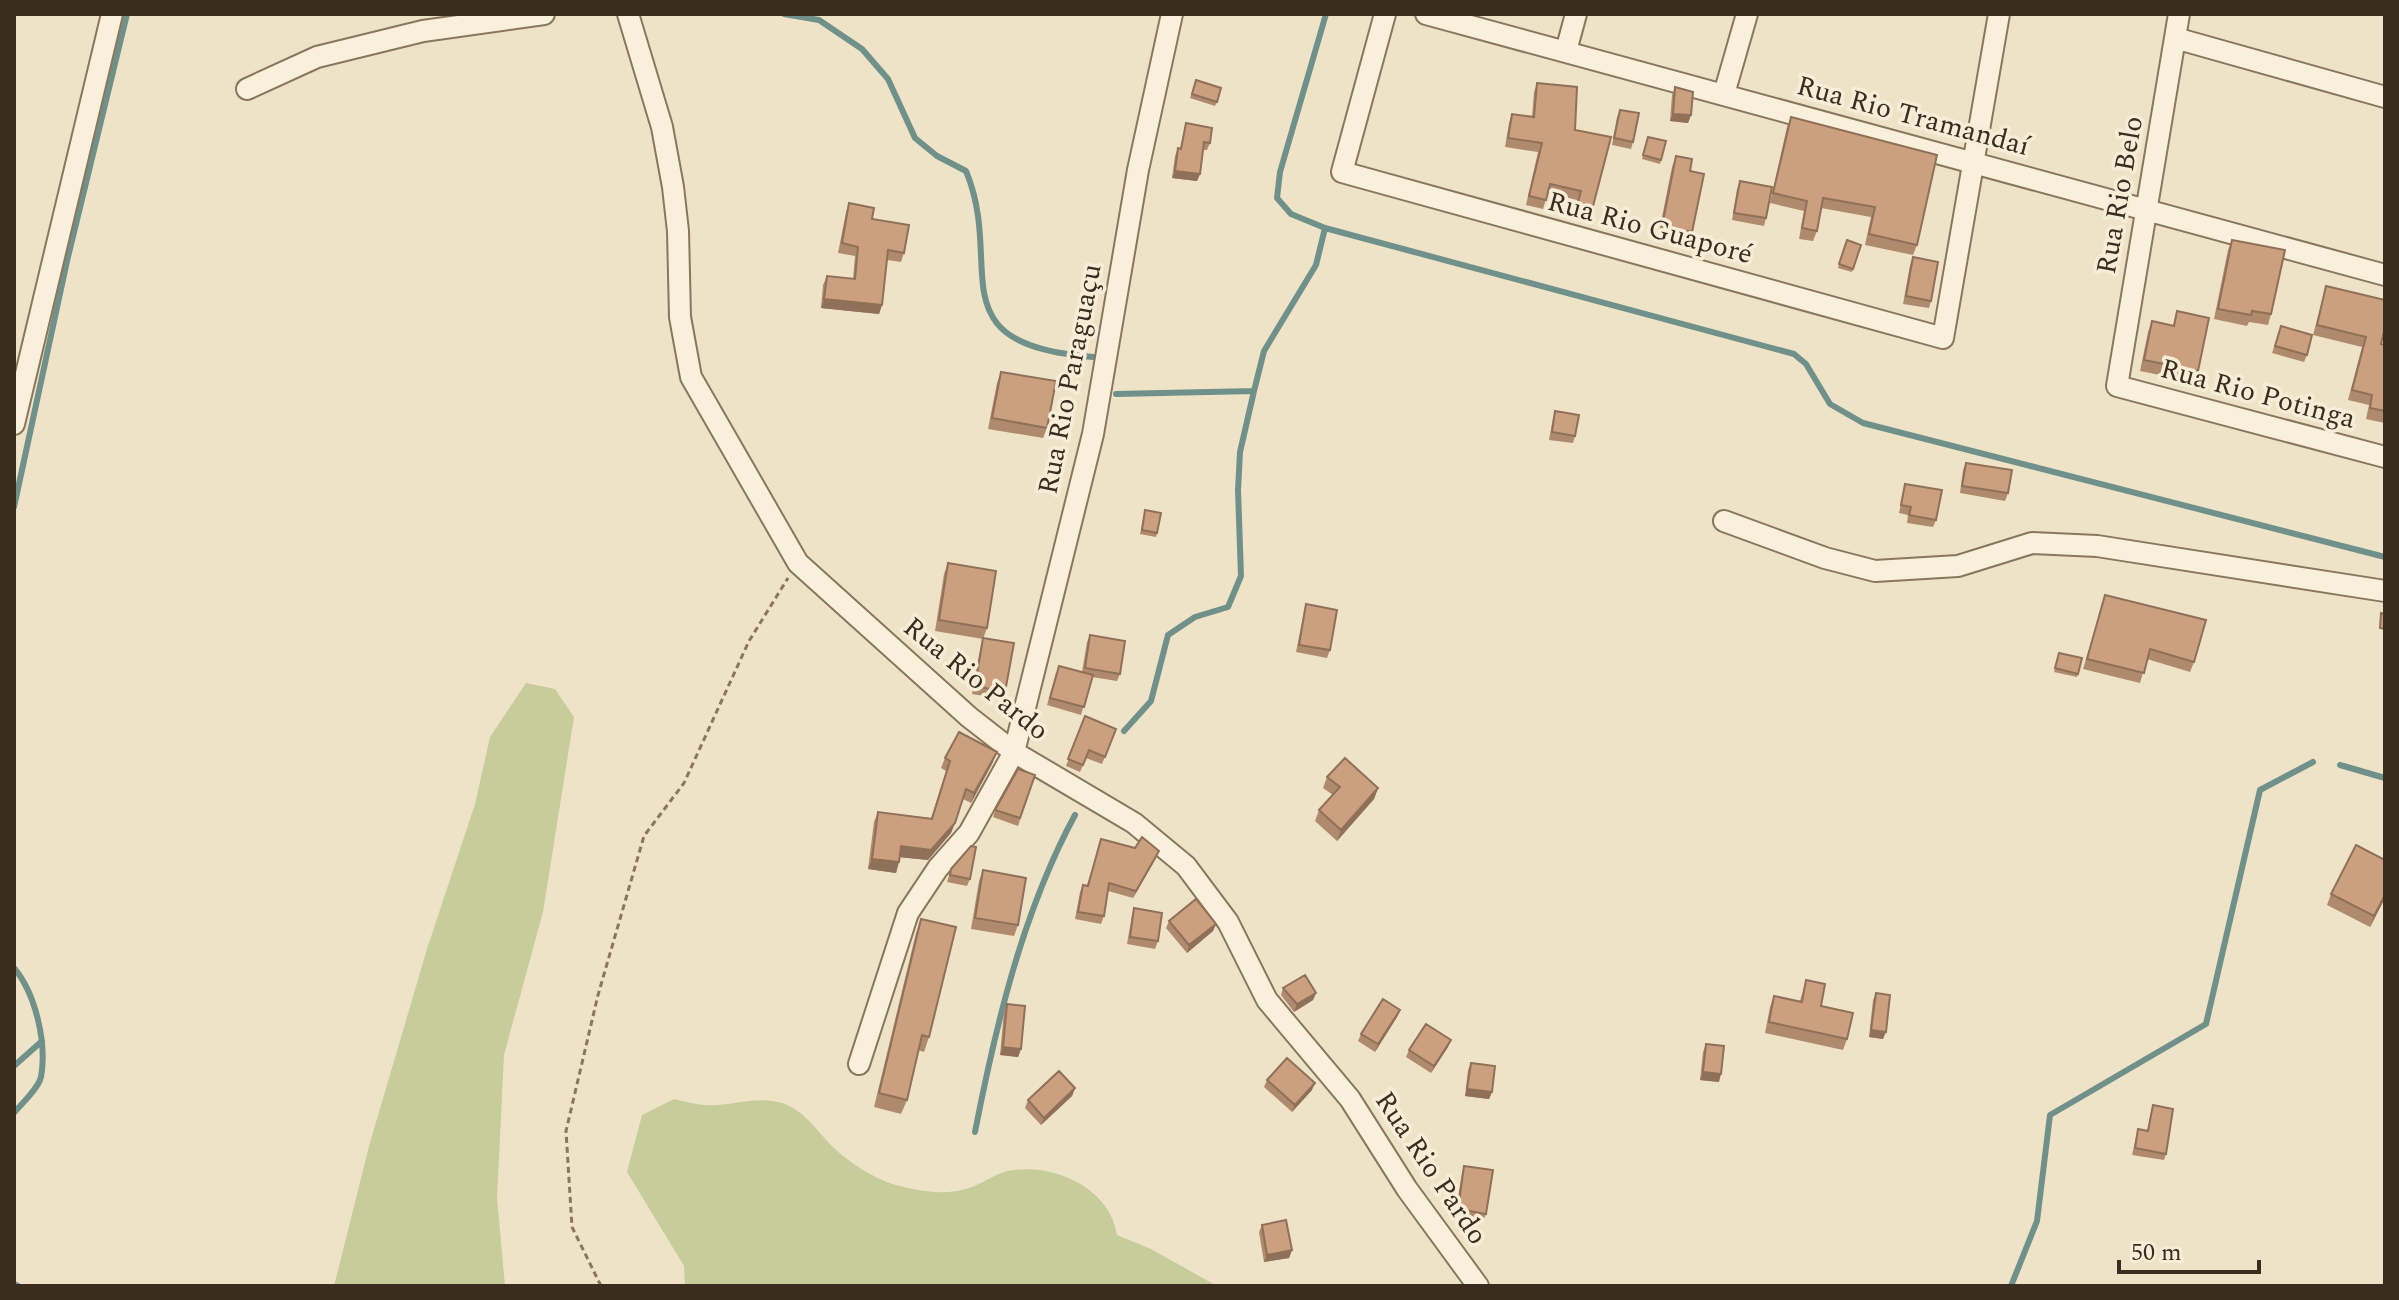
<svg xmlns="http://www.w3.org/2000/svg" width="2399" height="1300" viewBox="0 0 2399 1300" font-family="Spectral,serif">
	<style>
		.green { fill: #c6cd9b }
		.lines { fill: none; stroke-linecap: round; stroke-linejoin: round }
		.stream { stroke: #6f9189; stroke-width: 6 }
		.minor-casing { stroke: #8a765c; stroke-width: 24 }
		.path { stroke: #8a765c; stroke-width: 3; stroke-dasharray: 6 4; stroke-linecap: butt }
		.minor { stroke: #f9f0db; stroke-width: 20 }
		.wall { fill: #af8a6c }
		.shaded-wall { fill: #8f7058 }
		.building { fill: #cca07e; stroke: #8f7058; stroke-width: 2 }
		.labels { text-anchor: middle; dominant-baseline: central; stroke-width: 7; stroke-linejoin: round; paint-order: stroke }
		.street-label { font-size: 28px; fill: #3a2d20; stroke: #f6edd7 }
	</style>
	<rect width="100%" height="100%" fill="#eee3c7"/>
	<path class="green" d="M526,683L555,689L574,717L543,912L504,1055L497,1198L505,1286H334L369,1146L427,949L475,804L490,737Z
		M674,1099C684,1101 694,1104 704,1105C728,1107 754,1096 778,1102C801,1107 814,1127 829,1143C845,1160 874,1179 896,1185C920,1191 944,1196 969,1188C982,1184 994,1174 1008,1171C1050,1162 1110,1186 1117,1235L1151,1249L1217,1286H685L684,1266L627,1172L642,1115Z"/>
	<g class="lines">
		<path class="stream" d="M784,14L819,20L862,49L888,79L915,138L937,156L966,171C1006,267 933,344 1093,357
			M1326,14L1280,172L1277,198L1291,214L1325,228L1794,354L1806,364L1830,404L1863,423L2385,557
			M1116,394L1254,391L1264,351L1316,265L1325,228
			M14,507L67,261L127,14
			M1124,731L1151,701L1168,635L1195,617L1228,607L1241,576L1238,490L1240,452L1254,391
			M2340,765L2385,778
			M14,968C36,994 47,1044 41,1077C38,1089 22,1103 14,1113
			M14,1066L42,1041
			M975,1132C996,1024 1023,911 1075,815
			M14,1284L18,1286
			M2011,1286L2037,1221L2050,1115L2206,1024L2260,790L2313,762"/>
		<defs>
			<path id="minor" d="M628,14L662,127L673,187L678,231L680,317L691,377L798,563L969,717L1014,752L1134,823L1186,866L1228,922L1267,1000L1350,1099L1407,1189L1478,1286
				M1385,14L1342,172L1943,338L1999,14
				M1426,14L2385,275
				M2179,14L2117,386L2385,457
				M2175,38L2385,97
				M1566,51L1576,14
				M247,89L317,57L423,31L544,14
				M1724,94L1747,14
				M14,424L112,14
				M1724,521L1825,558L1875,571L1958,566L2032,543L2097,546L2385,591
				M859,1064L908,913L938,868L969,833L1014,752L1093,434L1138,170L1172,14"/>
		</defs>
		<use href="#minor" class="minor-casing"/>
		<path class="path" d="M601,1286L572,1227L566,1131L598,995L644,836L684,783L749,641L788,578"/>
		<use href="#minor" class="minor"/>
	</g>
	<path class="wall" d="M1196,80L1217,102L1215,106L1190,98Z
		M1537,83L1575,130L1592,210L1589,219L1574,215L1577,200L1548,193L1543,209L1526,205L1538,152L1505,147L1509,123L1512,114L1532,117L1534,92Z
		M1675,87L1691,115L1688,123L1670,121L1672,95Z
		M1620,110L1633,142L1631,149L1612,145L1617,117Z
		M1791,117L1917,245L1913,255L1865,245L1871,217L1821,208L1817,231L1813,241L1799,239L1804,211L1770,203L1787,127Z
		M1186,123L1210,143L1207,150H1203L1200,174L1197,181L1172,178L1175,156L1178,148L1180,149Z
		M1648,137L1661,160L1660,164L1642,159Z
		M1676,156L1690,171L1692,232L1688,243L1658,237L1672,167Z
		M1740,181L1766,218L1764,226L1732,220L1737,189Z
		M849,203L872,219L904,253L901,262L887,260L882,305L879,314L821,308L823,285L827,276L853,279L855,256L838,253L846,212Z
		M1847,240L1861,245L1852,272L1838,268Z
		M2232,240L2271,314L2268,325L2249,322L2247,326L2214,319L2228,250Z
		M1913,257L1931,301L1929,308L1903,304L1910,265Z
		M2326,286L2381,344L2385,345V423L2366,419L2369,405L2348,400L2362,347L2313,335Z
		M2177,311L2198,371L2194,382L2140,371L2148,332L2152,321L2173,325Z
		M2281,326L2307,355L2304,362L2272,353Z
		M1001,372L1047,428L1043,438L988,429L997,383Z
		M1555,411L1575,436L1573,443L1549,440L1553,418Z
		M1966,463L2008,493L2005,501L1960,493L1963,470Z
		M1905,484L1936,520L1933,527L1907,523L1908,515L1899,513Z
		M1145,510L1157,533L1156,537L1140,534Z
		M948,563L987,628L983,639L935,631L944,574Z
		M2105,595L2194,662L2190,672L2147,659L2140,683L2083,669Z
		M1306,604L1330,650L1327,658L1296,652L1304,612Z
		M1090,635L1120,674L1117,681L1092,677L1081,715L1047,705L1056,673L1082,672L1087,642Z
		M983,638L1005,692L1002,699L972,694L981,645Z
		M2059,653L2078,674L2077,677L2054,672Z
		M1085,716L1116,729L1102,764L1086,758L1080,772L1066,766Z
		M945,758L993,762L971,803L963,799L951,833L928,860L900,857L896,873L868,869L874,822L878,812L931,818L946,771L941,768Z
		M1035,775L1018,826L993,817L995,810Z
		M1327,777L1378,788L1374,799L1337,841L1315,821L1319,810L1333,795L1323,788Z
		M1101,839L1135,848L1159,851L1156,858L1133,898L1108,891L1104,916L1101,924L1075,919L1080,892L1083,885H1087Z
		M951,869L970,879L967,886L947,882Z
		M983,870L1018,925L1014,936L971,929L979,881Z
		M2331,894L2385,898L2370,927L2327,905Z
		M1134,908L1158,941L1155,949L1127,944L1132,915Z
		M921,919L929,1037L924,1052L918,1050L907,1100L901,1114L874,1107L916,933Z
		M1169,921L1216,924L1213,931L1187,953L1166,928Z
		M1806,980L1821,1006L1847,1039L1843,1050L1765,1033L1770,1007L1774,996L1800,1001Z
		M1283,988L1316,993L1313,1000L1294,1012L1281,995Z
		M1876,993L1883,1039L1869,1037L1873,1000Z
		M1007,1004L1021,1049L1018,1057L1000,1055L1004,1011Z
		M1400,1010L1397,1017L1375,1052L1358,1041L1361,1034Z
		M1706,1044L1719,1082L1700,1080L1703,1052Z
		M1448,1047L1431,1073L1406,1057L1409,1050Z
		M1471,1063L1492,1092L1489,1099L1465,1096L1468,1070Z
		M1267,1080L1312,1090L1292,1112L1264,1087Z
		M1075,1088L1072,1096L1041,1125L1025,1108L1028,1100Z
		M2153,1105L2166,1154L2164,1160L2132,1155L2138,1129L2147,1131Z
		M1464,1166L1486,1214L1483,1221L1455,1216L1462,1173Z
		M1262,1225L1292,1250L1289,1258L1264,1262L1259,1232Z"/>
	<path class="shaded-wall" d="M1673,114L1691,115L1688,123L1670,121Z
		M1175,171L1200,174L1197,181L1172,178Z
		M824,299L882,305L879,314L821,308Z
		M997,752L993,762L971,803L974,793Z
		M1378,788L1374,799L1337,841L1341,830Z
		M955,823L951,833L928,860L897,857L901,846Z
		M1159,851L1156,858L1133,898L1136,891Z
		M872,859L899,862L896,873L868,869Z
		M2385,895V898L2370,927L2374,916Z
		M1216,924L1213,931L1187,953L1189,945Z
		M1316,993L1313,1000L1294,1012L1297,1004Z
		M1400,1010L1397,1017L1375,1052L1378,1044Z
		M1871,1030L1886,1032L1883,1039L1869,1037Z
		M1451,1040L1448,1047L1431,1073L1434,1066Z
		M1003,1047L1021,1049L1018,1057L1000,1055Z
		M1703,1072L1721,1074L1719,1082L1700,1080Z
		M1315,1083L1312,1090L1292,1112L1295,1105Z
		M1075,1088L1072,1096L1041,1125L1044,1118Z
		M1467,1089L1492,1092L1489,1099L1465,1096Z
		M1292,1250L1289,1258L1264,1262L1267,1255Z"/>
	<path class="building" d="M1196,80L1221,88L1217,102L1192,94Z
		M1537,83L1577,87L1575,130L1611,137L1592,210L1577,206L1581,191L1550,184L1546,200L1529,196L1542,143L1508,138L1512,114L1534,117Z
		M1675,87L1693,92L1691,115L1673,114Z
		M1620,110L1639,113L1633,142L1614,138Z
		M1791,117L1937,155L1917,245L1869,234L1875,207L1823,198L1817,231L1802,228L1807,201L1773,193Z
		M1186,123L1212,128L1210,143L1204,142L1200,174L1175,171L1178,148L1181,149Z
		M1648,137L1666,141L1661,160L1643,155Z
		M1676,156L1692,159L1690,171L1704,174L1692,232L1662,226Z
		M1740,181L1772,187L1766,218L1734,213Z
		M849,203L874,208L872,219L909,225L904,253L888,250L882,305L824,299L827,276L855,279L858,247L842,243Z
		M1847,240L1861,245L1853,269L1839,264Z
		M2232,240L2285,250L2271,314L2252,311L2251,315L2218,309Z
		M1913,257L1938,262L1931,301L1906,296Z
		M2326,286L2385,300V327L2381,344L2385,345V411L2370,408L2372,395L2352,390L2366,337L2317,325Z
		M2177,311L2209,318L2198,371L2144,360L2152,321L2174,326Z
		M2281,326L2312,335L2307,355L2275,346Z
		M1001,372L1056,381L1047,428L992,418Z
		M1555,411L1579,415L1575,436L1552,432Z
		M1966,463L2012,470L2008,493L1962,486Z
		M1905,484L1942,490L1936,520L1909,515L1911,507L1901,505Z
		M1145,510L1161,513L1157,533L1142,530Z
		M948,563L996,571L987,628L939,620Z
		M2105,595L2206,620L2194,662L2150,649L2144,673L2087,659Z
		M1306,604L1337,610L1330,650L1299,645Z
		M2381,613L2385,614V629L2380,628Z
		M1090,635L1125,641L1120,674L1085,668Z
		M983,638L1014,643L1005,692L975,686Z
		M2059,653L2082,658L2078,674L2055,668Z
		M1059,666L1093,675L1084,707L1050,698Z
		M1085,716L1116,729L1105,757L1089,750L1083,765L1068,759Z
		M959,732L997,752L974,793L966,789L955,823L931,850L901,846L899,862L872,859L878,812L932,819L950,761L945,758Z
		M1345,758L1378,788L1341,830L1319,810L1340,787L1327,777Z
		M1018,769L1035,775L1020,818L995,810Z
		M1142,837L1159,851L1136,891L1109,883L1104,916L1078,912L1083,885L1088,886L1101,839L1135,848Z
		M2356,845L2385,860V895L2374,916L2331,894Z
		M971,846L976,847L970,879L950,875L951,869Z
		M983,870L1026,878L1018,925L975,918Z
		M1196,899L1216,924L1189,945L1169,921Z
		M1134,908L1162,913L1158,941L1130,937Z
		M921,919L956,927L929,1037L922,1035L907,1100L879,1093Z
		M1305,975L1316,993L1297,1004L1283,988Z
		M1806,980L1825,984L1821,1006L1853,1013L1847,1039L1769,1022L1774,996L1802,1002Z
		M1876,993L1890,995L1886,1032L1871,1030Z
		M1383,999L1400,1010L1378,1044L1361,1034Z
		M1007,1004L1025,1006L1021,1049L1003,1047Z
		M1426,1024L1451,1040L1434,1066L1409,1050Z
		M1706,1044L1724,1046L1721,1074L1703,1072Z
		M1287,1058L1315,1083L1295,1105L1267,1080Z
		M1471,1063L1495,1066L1492,1092L1467,1089Z
		M1059,1071L1075,1088L1044,1118L1028,1100Z
		M2153,1105L2173,1109L2166,1154L2135,1148L2138,1129L2148,1131Z
		M1464,1166L1493,1170L1486,1214L1458,1209Z
		M1286,1220L1292,1250L1267,1255L1262,1225Z"/>
	<g class="labels">
		<g class="street-label">
			<text transform="translate(1913 116) rotate(15)">Rua Rio Tramandaí</text>
			<text transform="translate(2120 195) rotate(-80)">Rua Rio Belo</text>
			<text transform="translate(1650 228) rotate(15)">Rua Rio Guaporé</text>
			<text transform="translate(1070 379) rotate(-79)">Rua Rio Paraguaçu</text>
			<text transform="translate(2258 394) rotate(15)">Rua Rio Potinga</text>
			<text transform="translate(976 679) rotate(39)">Rua Rio Pardo</text>
			<text transform="translate(1431 1168) rotate(56)">Rua Rio Pardo</text>
		</g>
	</g>
	<rect width="2399" height="1300" fill="none" stroke="#3a2d20" stroke-width="32"/>
	<path d="M2119 1260v12h140v-12" fill="none" stroke="#3a2d20" stroke-width="4"/>
	<text x="2131" y="1260" font-size="24" fill="#3a2d20" stroke="#f6edd7" stroke-width="6" paint-order="stroke">50 m</text>
</svg>
